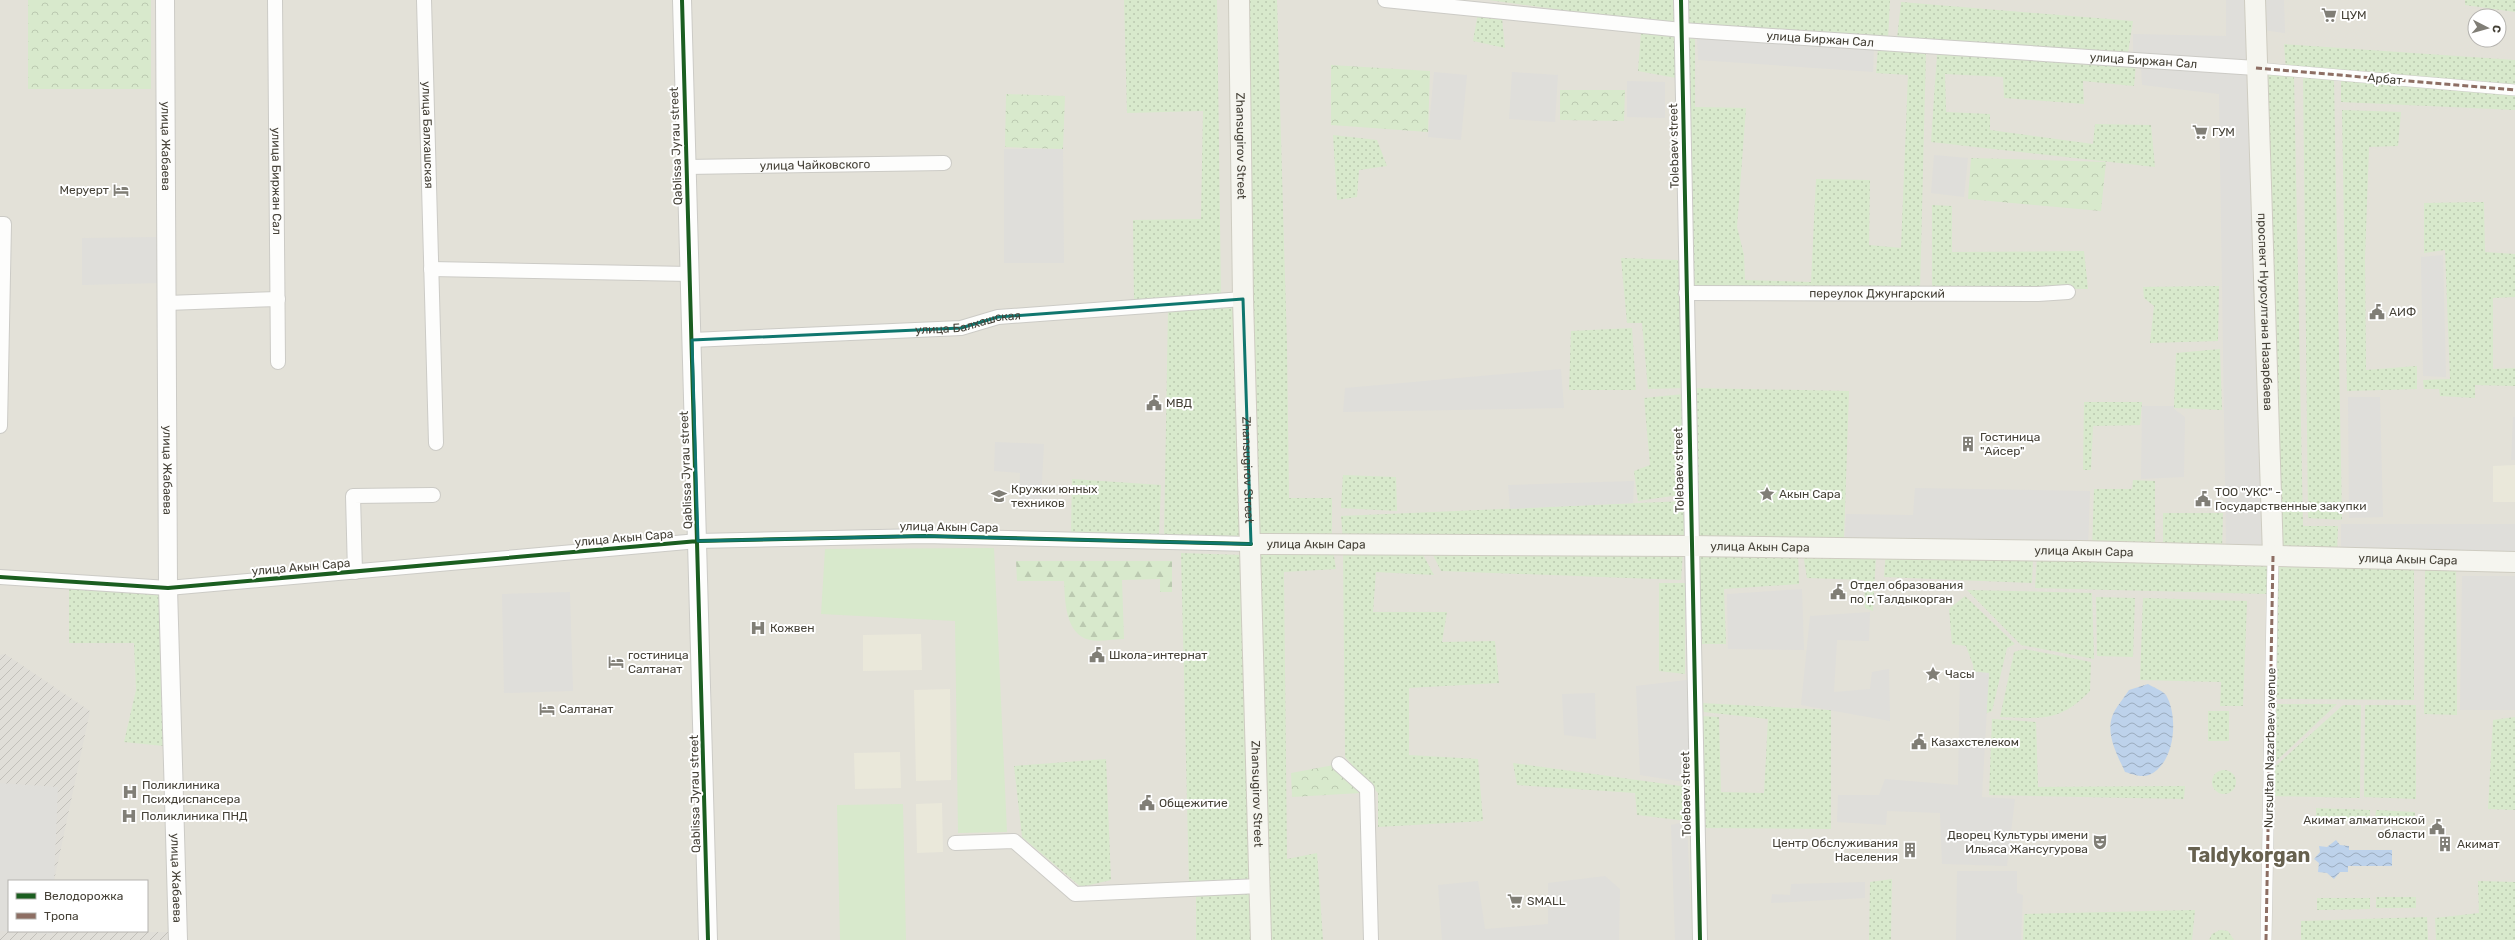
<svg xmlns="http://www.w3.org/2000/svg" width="2515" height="940" viewBox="0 0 2515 940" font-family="Rubik,sans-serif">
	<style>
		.residential { fill: #e3e1d8; fill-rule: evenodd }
		.industrial { fill: url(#industrial-furrows) }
		.education { fill: #eae8da }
		.grass { fill: url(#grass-dots) }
		.forest { fill: url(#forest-firs) }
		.park { fill: url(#park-crowns) }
		.garden { fill: #d8e9cc }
		.parking { fill: #dfdeda }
		.water { fill: url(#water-waves) }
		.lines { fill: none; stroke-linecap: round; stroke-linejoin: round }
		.pedestrian-casing { stroke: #cccbc6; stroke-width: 12 }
		.minor-casing { stroke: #cccbc6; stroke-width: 16 }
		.tertiary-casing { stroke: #cccbc6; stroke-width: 20 }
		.secondary-casing { stroke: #ceccc1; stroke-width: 22 }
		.pedestrian { stroke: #fdfdfc; stroke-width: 11 }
		.minor { stroke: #fdfdfc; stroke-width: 14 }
		.tertiary { stroke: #fdfdfc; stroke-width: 18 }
		.secondary { stroke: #f5f5ef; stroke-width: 20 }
		.quiet { stroke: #8d6e63; stroke-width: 3; stroke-dasharray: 6 3; stroke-linecap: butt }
		.cycleway-casing { stroke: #fff; stroke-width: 6 }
		.cycleway { stroke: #1b5e20; stroke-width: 4 }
		.marked { fill: none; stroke: #0f766e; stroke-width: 3; stroke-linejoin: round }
		.labels { text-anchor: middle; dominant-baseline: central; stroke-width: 4; stroke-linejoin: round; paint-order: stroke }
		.poi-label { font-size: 12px; fill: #454137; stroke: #fff; text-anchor: start }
		.street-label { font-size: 12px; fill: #454137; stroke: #fff }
		.town-label { font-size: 20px; font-weight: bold; fill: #67614f; stroke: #fff }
	</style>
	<defs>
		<pattern id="industrial-furrows" width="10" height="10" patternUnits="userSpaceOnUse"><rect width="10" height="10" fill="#e0ded8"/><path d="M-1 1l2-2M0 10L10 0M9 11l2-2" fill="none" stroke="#c2c0ba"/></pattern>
		<pattern id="grass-dots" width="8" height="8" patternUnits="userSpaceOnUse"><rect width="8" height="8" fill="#d8e9cc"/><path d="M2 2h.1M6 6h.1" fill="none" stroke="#bbc9b0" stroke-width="1.8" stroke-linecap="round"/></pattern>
		<pattern id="forest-firs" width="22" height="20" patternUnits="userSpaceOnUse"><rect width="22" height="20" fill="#d8e9cc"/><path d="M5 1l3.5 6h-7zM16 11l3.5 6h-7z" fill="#bbc9b0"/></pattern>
		<pattern id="park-crowns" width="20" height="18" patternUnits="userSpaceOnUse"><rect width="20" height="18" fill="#d8e9cc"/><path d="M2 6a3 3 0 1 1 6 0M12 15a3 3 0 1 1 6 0" fill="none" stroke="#bbc9b0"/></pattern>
		<pattern id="water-waves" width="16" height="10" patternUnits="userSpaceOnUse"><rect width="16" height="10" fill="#bdd2eb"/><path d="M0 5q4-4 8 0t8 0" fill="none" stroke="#9bacbf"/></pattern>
	</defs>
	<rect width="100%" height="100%" fill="#efefea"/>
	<path class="residential" d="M0,0H2515V940H0ZM2475,16H2499V40H2475ZM9,881H147V931H9Z"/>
	<path class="industrial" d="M5,654L90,711L54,881H9V931L170,932V940H0V655Z"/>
	<path class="education" d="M2515,465V502H2493V466Z
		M921,634L922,670L863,671V635Z
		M950,689L951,780L916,781L914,690Z
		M900,752L901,788L855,789L854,753Z
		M942,803L943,852L917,853L916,804Z"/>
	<path class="grass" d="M1124,0H1217L1221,294L1134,300L1133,220L1201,219L1203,111L1127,113Z
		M1242,0H1277L1287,346L1289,498H1332V541L1256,540Z
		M1489,0H1675L1676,26Z
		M1685,0H1890L1888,39L1687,23Z
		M2465,0H2515V12L2465,5Z
		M1901,2L2133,21L2128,53L1897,39Z
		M1478,13L1502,18L1505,48L1473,41Z
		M1641,32L1678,37L1676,78L1638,71Z
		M1684,37L1695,39V107L1746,108L1737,227L1744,255L1745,280L1811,282L1816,179L1870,180L1869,245L1901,248L1908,75L1876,73L1878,48L1926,50L1920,291H1690Z
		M2284,44L2515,60V110L2341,102V78H2334L2342,520L2308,518L2303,73L2286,71Z
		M1937,54L2136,64L2134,86L2083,81L2084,104L2004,98L2003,77L1945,74L1946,112L1990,114V130L2093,144L2095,124L2151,125L2155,167L1931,142Z
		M2261,73L2294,75L2303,526H2338L2337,551L2278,550Z
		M2342,110L2401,112L2398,146L2369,147L2365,257L2366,370L2417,366V389L2347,391Z
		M1333,135L1377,140L1387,166L1359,170L1357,197L1337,200Z
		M2484,202L2485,252L2515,254V297L2493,298V369L2515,368V386L2475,385V398L2440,396L2439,389H2424L2423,380L2450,379L2445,250L2424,253V203Z
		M1932,205L1952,206V252L2084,251L2088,289L1932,287Z
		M1621,258L1680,260L1685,388L1648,389L1642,323H1627Z
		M2219,286L2218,341L2150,343L2154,306L2144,298L2143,287Z
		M1239,305L1245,539L1164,536L1168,311Z
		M1632,328L1636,390H1569L1571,331Z
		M2220,349L2222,410L2174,408L2176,353Z
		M1695,388L1849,391L1844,539L1695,541Z
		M1684,394L1686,494L1638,501L1634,471L1650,465L1644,398Z
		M2084,402H2142L2140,425L2093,426L2091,470H2083Z
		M1343,475L1396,477L1397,511L1341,508Z
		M1072,479L1161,485L1159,536L1071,532Z
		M2133,480L2155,481V549H2092L2094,489H2132Z
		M1686,501L1687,540H1343L1341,516Z
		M2163,513H2223L2222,549L2163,551Z
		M1258,549H1333L1336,569L1284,572L1287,859L1317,853L1323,940H1267Z
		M1886,549L2033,560L2032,583L1884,577Z
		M1343,551H1421L1434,575L1376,572L1373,612H1447L1442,642L1495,641L1499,683L1409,688V755L1478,759L1483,821L1378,827V793L1345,757Z
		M1431,551L1683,552L1681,580L1441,571Z
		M1798,551L1799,584L1724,589L1726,644H1698L1695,552Z
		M1181,553L1242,555L1250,880L1189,884Z
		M1803,554L1876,555L1873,611L1865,608L1864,580L1807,578Z
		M2037,556L2269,559L2268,594L2035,588Z
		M2279,563L2414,566V700L2274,699Z
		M2425,565H2456L2457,715L2424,714Z
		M1659,583H1685V674L1659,671Z
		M69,589L162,595L164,746L124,742L136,690L134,643H69Z
		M1967,590L2092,593L2094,659L2021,645Z
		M1965,596L2015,644L2007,648L1992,711L1978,717L1973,665L1966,646L1952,644L1949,609Z
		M2096,597L2135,598L2133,657L2097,656Z
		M2143,598L2247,601L2243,706H2220L2221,682L2140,680Z
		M2024,649L2091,662L2090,691C2059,723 2041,718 2000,717L2014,652Z
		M1701,703L1831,710V829L1704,828L1700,716L1719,717L1721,792L1764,793L1768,719L1704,712Z
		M2272,704H2337L2271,766Z
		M2343,705H2361L2360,798L2270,796L2269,772Z
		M2365,705H2416V799L2364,797Z
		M2208,711H2229V741H2208Z
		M2515,717V810L2488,809L2493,720Z
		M1992,719L2036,722L2038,787L2185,786L2184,799L1989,795Z
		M1106,759L1111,880L1081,887L1022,837L1014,766Z
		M1513,763L1688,787L1687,821L1637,815L1635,793L1517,785Z
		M2212 782a12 12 0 1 1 24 0a12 12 0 1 1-24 0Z
		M2316,808L2370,810V822L2316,820Z
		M2376,810L2415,812V822L2375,821Z
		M1892,879L1891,940H1869L1870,882Z
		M2478,881L2515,882V940H2436L2435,918L2479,913Z
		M1254,892L1255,940H1196V896Z
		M2376,897H2416V908H2376Z
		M2317,898H2370V909L2317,910Z
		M2195,910L2192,940H2023L2024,914Z
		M2427,917L2428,940H2301V921Z
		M2220,930L2228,931L2234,940H2209L2212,934Z"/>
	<path class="forest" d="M1016,561H1172V592H1160V579L1122,580L1124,639C1114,639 1100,642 1090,640C1065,635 1065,600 1064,581H1017Z"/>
	<path class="park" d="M28,0H151V89H28Z
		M1331,65L1430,71L1428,132L1331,125Z
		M1560,90H1625L1624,121L1560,120Z
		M1006,94L1065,96L1063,149L1005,147Z
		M1971,158L2106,162L2101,211L1968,199Z
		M1339,764L1361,793L1292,797L1291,773Z"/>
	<path class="garden" d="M994,548L1007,832L958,833L955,621L821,614L825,549Z
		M903,804L906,940H840L837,805Z"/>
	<path class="parking" d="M2226,0H2249L2250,61L2133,54V34L2226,36Z
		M2262,0H2284L2285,33L2262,30Z
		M1697,39L1874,47L1873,72L1698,60Z
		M2141,66L2250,73L2268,548L2226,547L2219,94L2142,85Z
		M1434,72L1467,75L1461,140L1428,137Z
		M1512,72L1558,75L1555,122L1509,119Z
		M1627,81L1665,82V118L1627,117Z
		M1004,149H1063L1064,263H1004Z
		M1934,155L1968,158L1964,197L1931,193Z
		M160,237L161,283L82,285V238Z
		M2443,255L2446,377L2423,376L2421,257Z
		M1561,369L1564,408L1343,412L1345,388Z
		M2348,397H2380L2383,517L2349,518Z
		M2142,406H2174V409L2185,417L2184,477L2141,479Z
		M2513,417H2515V460H2511Z
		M995,442L1044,444L1041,500L1019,499L1020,473L994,471Z
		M1634,481L1633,503L1510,509L1508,485Z
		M1915,488L2090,491L2088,548L1844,545L1846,514L1913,515Z
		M2341,524H2515V556L2341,551Z
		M2462,576H2515V710H2460Z
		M1802,589L1804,650L1728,649L1727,594Z
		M570,592L573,691L504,693L502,594Z
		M1870,612L1869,641L1837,640L1834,692L1870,689L1872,672L1889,669L1890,721L1801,705L1810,616Z
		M1960,670L1989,673L1982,797L2015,799L2007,866L1942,864L1940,813L1887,811L1886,825L1837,822L1838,795H1879L1885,779L1958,785Z
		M1687,680L1691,783L1640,775L1636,686Z
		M1595,693L1596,739L1564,735L1562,694Z
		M0,783L58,787L54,881H9V931H53L52,934L0,931Z
		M1687,821L1692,940H1675L1671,825Z
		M1957,871H2017V893L2023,895L2021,940H1956Z
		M1605,876L1620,889L1619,940H1442L1438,885L1478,881L1485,929L1548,924V883Z
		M1865,882V898L1771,903L1772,894L1790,895L1791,884Z"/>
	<path class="water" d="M2148,684C2153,687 2163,691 2166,695C2179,717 2175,764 2149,775C2142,778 2132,774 2125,772C2118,756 2106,736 2112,717C2115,708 2124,698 2129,690Z
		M2336,840L2340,845L2349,846V850H2392V866H2348V872H2340L2334,879L2327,873L2318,872L2319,863L2314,859L2320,852L2319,846L2327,847Z"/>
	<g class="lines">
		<defs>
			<path id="pedestrian" d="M2256,68L2515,90
				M2266,940L2273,556"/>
			<g id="minor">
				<path id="s1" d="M275,0L278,362"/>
				<path id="s2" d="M424,0L436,443"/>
				<path id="s3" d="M1385,0L1682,30L2256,68"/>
				<path d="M1681,0L1700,940"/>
				<path id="s4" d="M687,167L944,163"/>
				<path d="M0,224H4L0,426"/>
				<path d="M431,269L690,274"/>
				<path id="s5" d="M1686,293L2038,294L2068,292"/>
				<path d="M167,303L278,299"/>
				<path id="s6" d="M692,340L961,328L998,317L1243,299"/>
				<path d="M355,572L353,496L433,495"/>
				<path d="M0,577L168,588L698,541L924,536L1251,544"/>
				<path d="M1339,764L1367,789L1371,940"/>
				<path d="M955,843L1014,841L1075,894L1260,886"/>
			</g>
			<g id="tertiary">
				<path id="s7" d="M165,0L168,588L178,940"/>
				<path d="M682,0L708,940"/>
			</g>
			<g id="secondary">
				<path id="s8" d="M1239,0L1243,299L1261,940"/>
				<path id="s9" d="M2255,0L2273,556"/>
				<path id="s10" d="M1251,544L1690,546L2080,551L2515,562"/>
			</g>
		</defs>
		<use href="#pedestrian" class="pedestrian-casing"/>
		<use href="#minor" class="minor-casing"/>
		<use href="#tertiary" class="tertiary-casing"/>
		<use href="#secondary" class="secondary-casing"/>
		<use href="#pedestrian" class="pedestrian"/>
		<use href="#minor" class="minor"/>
		<use href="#tertiary" class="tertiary"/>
		<use href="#secondary" class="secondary"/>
		<path class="quiet" d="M2256,68L2515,90
			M2266,940L2273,556"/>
		<defs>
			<path id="cycleway" d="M682,0L708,940
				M1681,0L1700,940
				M0,577L168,588L698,541L924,536L1251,544"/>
		</defs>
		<use href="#cycleway" class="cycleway-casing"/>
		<use href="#cycleway" class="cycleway"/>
	</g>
	<path class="marked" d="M1243,299L1251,544L924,536L698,541L692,340L961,328L998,317Z"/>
	<defs>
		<symbol id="supermarket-bare" viewBox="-9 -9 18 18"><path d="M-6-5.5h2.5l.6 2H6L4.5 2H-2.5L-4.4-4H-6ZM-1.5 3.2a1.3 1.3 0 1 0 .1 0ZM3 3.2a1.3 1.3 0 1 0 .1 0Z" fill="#807e76" stroke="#fff" stroke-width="2.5" paint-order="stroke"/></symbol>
		<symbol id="hotel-bare" viewBox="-9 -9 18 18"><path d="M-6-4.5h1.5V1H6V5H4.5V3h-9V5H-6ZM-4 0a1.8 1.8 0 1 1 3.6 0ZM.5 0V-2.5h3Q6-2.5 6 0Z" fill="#807e76" stroke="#fff" stroke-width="2.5" paint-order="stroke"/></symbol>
		<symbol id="civic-bare" viewBox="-9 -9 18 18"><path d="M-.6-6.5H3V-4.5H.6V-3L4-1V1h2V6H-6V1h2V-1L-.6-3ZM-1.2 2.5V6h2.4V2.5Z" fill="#807e76" stroke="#fff" stroke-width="2.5" paint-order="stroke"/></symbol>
		<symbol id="building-bare" viewBox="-9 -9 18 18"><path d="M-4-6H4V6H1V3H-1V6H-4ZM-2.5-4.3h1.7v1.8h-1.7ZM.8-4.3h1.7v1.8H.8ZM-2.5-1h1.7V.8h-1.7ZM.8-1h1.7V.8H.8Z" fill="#807e76" stroke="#fff" stroke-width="2.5" paint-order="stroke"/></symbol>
		<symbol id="sight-bare" viewBox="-9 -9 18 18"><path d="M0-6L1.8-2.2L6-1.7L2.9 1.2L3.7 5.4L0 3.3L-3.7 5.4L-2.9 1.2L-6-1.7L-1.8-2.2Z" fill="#807e76" stroke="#fff" stroke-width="2.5" paint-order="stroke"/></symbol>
		<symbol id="school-bare" viewBox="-9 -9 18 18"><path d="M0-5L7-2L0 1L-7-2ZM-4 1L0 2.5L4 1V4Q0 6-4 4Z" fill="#807e76" stroke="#fff" stroke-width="2.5" paint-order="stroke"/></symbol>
		<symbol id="hospital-bare" viewBox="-9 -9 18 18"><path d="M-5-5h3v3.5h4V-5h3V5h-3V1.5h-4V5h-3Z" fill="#807e76" stroke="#fff" stroke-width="2.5" paint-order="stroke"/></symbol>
		<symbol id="theatre-bare" viewBox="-9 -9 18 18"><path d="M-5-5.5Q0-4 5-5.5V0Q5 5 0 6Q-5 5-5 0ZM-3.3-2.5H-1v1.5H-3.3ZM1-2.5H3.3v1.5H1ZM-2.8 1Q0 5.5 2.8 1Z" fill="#807e76" stroke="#fff" stroke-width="2.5" paint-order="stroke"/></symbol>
	</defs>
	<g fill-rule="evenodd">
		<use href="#supermarket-bare" x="2318" y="4" width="22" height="22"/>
		<use href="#supermarket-bare" x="2189" y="121" width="22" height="22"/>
		<use href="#hotel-bare" x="110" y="179" width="22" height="22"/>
		<use href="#civic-bare" x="2366" y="301" width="22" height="22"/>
		<use href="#civic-bare" x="1143" y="392" width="22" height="22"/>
		<use href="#building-bare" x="1957" y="433" width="22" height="22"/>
		<use href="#sight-bare" x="1756" y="483" width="22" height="22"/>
		<use href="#school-bare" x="988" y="485" width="22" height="22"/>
		<use href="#civic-bare" x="2192" y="488" width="22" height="22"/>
		<use href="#civic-bare" x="1827" y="581" width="22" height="22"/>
		<use href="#hospital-bare" x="747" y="617" width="22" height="22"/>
		<use href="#civic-bare" x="1086" y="644" width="22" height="22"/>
		<use href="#hotel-bare" x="605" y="651" width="22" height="22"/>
		<use href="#sight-bare" x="1922" y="663" width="22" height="22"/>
		<use href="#hotel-bare" x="536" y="698" width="22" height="22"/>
		<use href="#civic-bare" x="1908" y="731" width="22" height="22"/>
		<use href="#hospital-bare" x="119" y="781" width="22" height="22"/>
		<use href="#civic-bare" x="1136" y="792" width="22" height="22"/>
		<use href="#hospital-bare" x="118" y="805" width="22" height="22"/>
		<use href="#civic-bare" x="2426" y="816" width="22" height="22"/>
		<use href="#theatre-bare" x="2089" y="831" width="22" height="22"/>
		<use href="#building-bare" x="2434" y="833" width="22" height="22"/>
		<use href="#building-bare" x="1899" y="839" width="22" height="22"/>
		<use href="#supermarket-bare" x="1504" y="890" width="22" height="22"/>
	</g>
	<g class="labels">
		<g class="poi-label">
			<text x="2341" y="15">ЦУМ</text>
			<text x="2212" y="132">ГУМ</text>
			<text x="109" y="190" text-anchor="end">Меруерт</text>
			<text x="2389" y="312">АИФ</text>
			<text x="1166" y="403">МВД</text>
			<text x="1980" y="437">Гостиница<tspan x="1980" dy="14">"Айсер"</tspan></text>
			<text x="1011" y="489">Кружки юнных<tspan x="1011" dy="14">техников</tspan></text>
			<text x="2215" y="492">ТОО "УКС" -<tspan x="2215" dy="14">Государственные закупки</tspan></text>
			<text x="1779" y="494">Акын Сара</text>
			<text x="1850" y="585">Отдел образования<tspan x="1850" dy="14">по г. Талдыкорган</tspan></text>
			<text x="770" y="628">Кожвен</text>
			<text x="628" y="655">гостиница<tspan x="628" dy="14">Салтанат</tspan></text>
			<text x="1109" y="655">Школа-интернат</text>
			<text x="1945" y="674">Часы</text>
			<text x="559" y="709">Салтанат</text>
			<text x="1931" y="742">Казахстелеком</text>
			<text x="142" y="785">Поликлиника<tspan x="142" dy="14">Психдиспансера</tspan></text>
			<text x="1159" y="803">Общежитие</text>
			<text x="141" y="816">Поликлиника ПНД</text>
			<text x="2425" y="820" text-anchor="end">Акимат алматинской<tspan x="2425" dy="14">области</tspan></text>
			<text x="2088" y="835" text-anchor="end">Дворец Культуры имени<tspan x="2088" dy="14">Ильяса Жансугурова</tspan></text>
			<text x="1898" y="843" text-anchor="end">Центр Обслуживания<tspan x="1898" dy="14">Населения</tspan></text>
			<text x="2457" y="844">Акимат</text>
			<text x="1527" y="901">SMALL</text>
		</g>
		<g class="street-label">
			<text stroke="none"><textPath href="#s3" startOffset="437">улица Биржан Сал</textPath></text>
			<text stroke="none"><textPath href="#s3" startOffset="761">улица Биржан Сал</textPath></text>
			<text transform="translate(2385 79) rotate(5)">Арбат</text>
			<text stroke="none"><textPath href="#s2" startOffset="135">улица Балхашская</textPath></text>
			<text stroke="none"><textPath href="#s7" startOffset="146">улица Жабаева</textPath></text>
			<text transform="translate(676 146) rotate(-92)">Qablissa Jyrau street</text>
			<text stroke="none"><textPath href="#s8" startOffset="146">Zhansugirov Street</textPath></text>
			<text transform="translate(1674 146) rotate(-91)">Tolebaev street</text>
			<text stroke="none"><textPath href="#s4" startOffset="128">улица Чайковского</textPath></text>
			<text stroke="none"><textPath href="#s1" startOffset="181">улица Биржан Сал</textPath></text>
			<text stroke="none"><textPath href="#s5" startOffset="191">переулок Джунгарский</textPath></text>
			<text stroke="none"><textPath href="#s9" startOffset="312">проспект Нурсултана Назарбаева</textPath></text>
			<text stroke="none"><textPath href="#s6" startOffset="277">улица Балхашская</textPath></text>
			<text stroke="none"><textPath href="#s7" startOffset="470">улица Жабаева</textPath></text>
			<text transform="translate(686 470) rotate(-92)">Qablissa Jyrau street</text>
			<text stroke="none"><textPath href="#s8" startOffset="470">Zhansugirov Street</textPath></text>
			<text transform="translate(1679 470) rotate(-91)">Tolebaev street</text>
			<text transform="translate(949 527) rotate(1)">улица Акын Сара</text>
			<text transform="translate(624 538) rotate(-5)">улица Акын Сара</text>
			<text stroke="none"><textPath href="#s10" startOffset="65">улица Акын Сара</textPath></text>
			<text stroke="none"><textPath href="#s10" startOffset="509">улица Акын Сара</textPath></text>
			<text stroke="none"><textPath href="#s10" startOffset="833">улица Акын Сара</textPath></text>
			<text stroke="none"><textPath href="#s10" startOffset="1157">улица Акын Сара</textPath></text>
			<text transform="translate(301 567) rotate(-5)">улица Акын Сара</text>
			<text transform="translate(2270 748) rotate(-89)">Nursultan Nazarbaev avenue</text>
			<text transform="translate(695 794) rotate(-91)">Qablissa Jyrau street</text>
			<text stroke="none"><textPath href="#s8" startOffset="794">Zhansugirov Street</textPath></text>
			<text transform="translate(1686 794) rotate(-91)">Tolebaev street</text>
			<text stroke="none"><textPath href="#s7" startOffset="878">улица Жабаева</textPath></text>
		</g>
		<g class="town-label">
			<text x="2249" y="855">Taldykorgan</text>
		</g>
	</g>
	<rect x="8" y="880" width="140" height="52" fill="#ffffff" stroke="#b5b3af"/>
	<rect x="16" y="893" width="20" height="6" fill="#1b5e20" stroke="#b5b3af"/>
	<text x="44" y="900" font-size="12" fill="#454137">Велодорожка</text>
	<rect x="16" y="913" width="20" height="6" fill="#8d6e63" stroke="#b5b3af"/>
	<text x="44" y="920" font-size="12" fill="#454137">Тропа</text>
	<g transform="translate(2487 28) rotate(96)"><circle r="19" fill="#ffffff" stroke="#b5b3af"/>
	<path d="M0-3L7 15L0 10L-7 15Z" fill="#807e76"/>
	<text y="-6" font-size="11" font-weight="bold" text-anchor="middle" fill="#454137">С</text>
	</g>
</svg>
